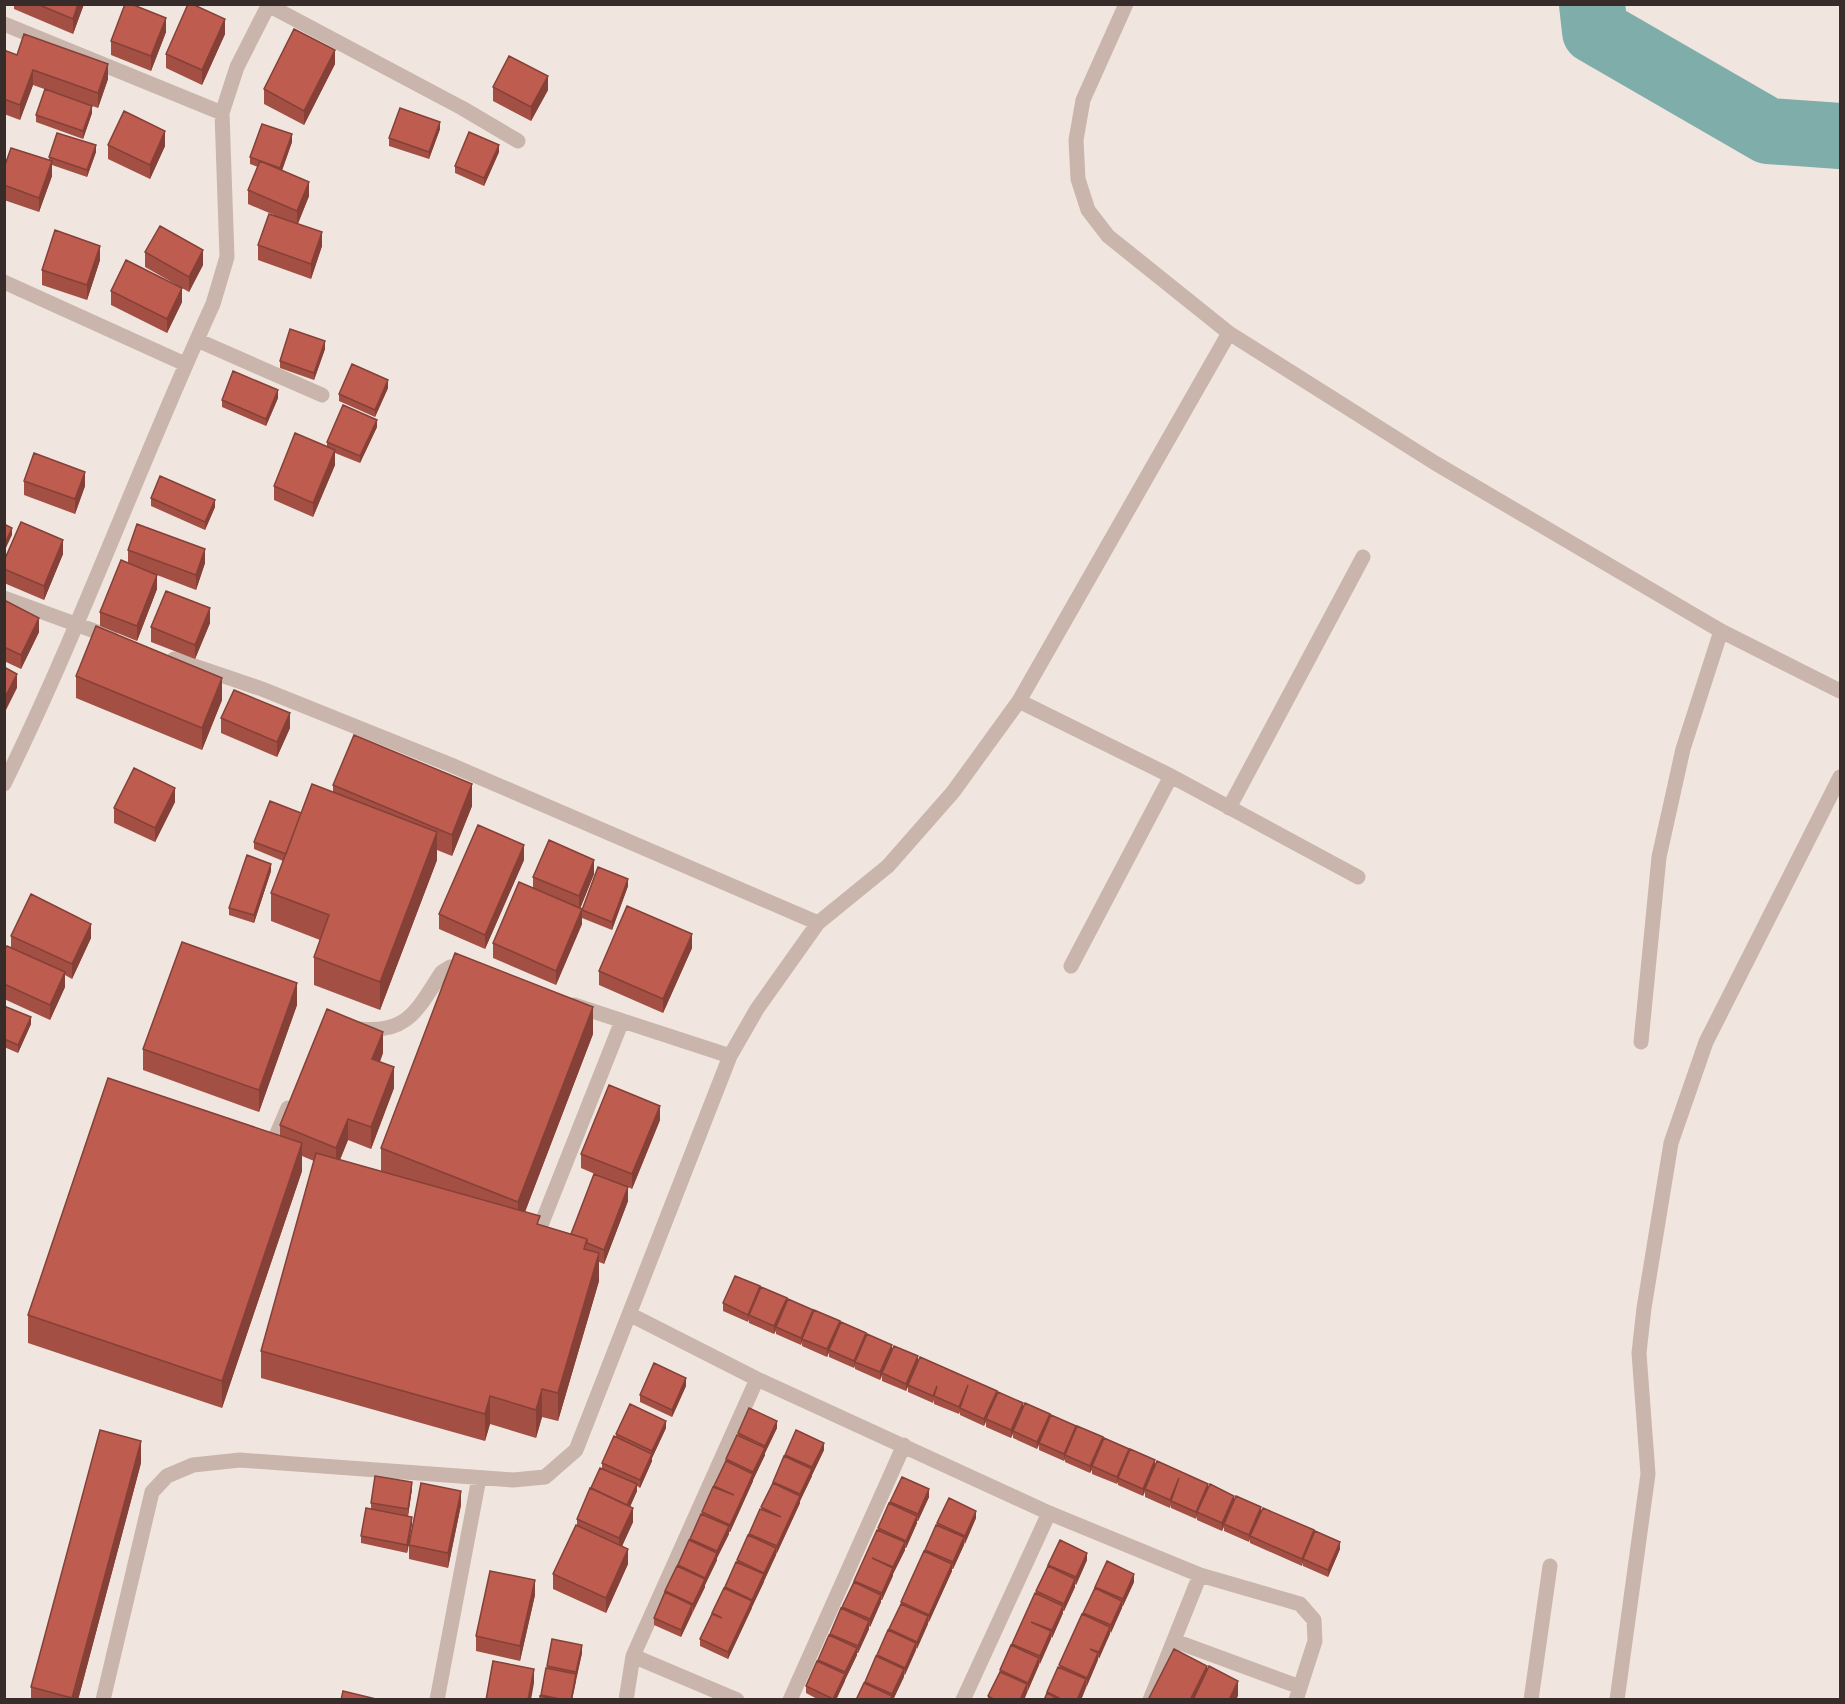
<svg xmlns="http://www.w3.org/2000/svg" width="1845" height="1704" viewBox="0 0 1845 1704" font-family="Jost,sans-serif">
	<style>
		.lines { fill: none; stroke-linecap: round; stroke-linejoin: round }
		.river { stroke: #7fada9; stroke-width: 66 }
		.minor { stroke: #c9b5ab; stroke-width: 15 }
		.wall { fill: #a34f44 }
		.shaded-wall { fill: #854037 }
		.building { fill: #be5c4f; stroke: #854037; stroke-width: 1.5 }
	</style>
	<rect width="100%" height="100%" fill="#f1e6df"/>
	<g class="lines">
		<path class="river" d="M1592,4L1595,31L1768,131L1840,136"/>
		<path class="minor" d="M1126,4L1083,100L1076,140L1078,179L1088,210L1108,236L1229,333L1435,463L1721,631L1840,691
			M268,5L462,108L518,141
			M4,24L222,113
			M4,282L185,364
			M197,340L322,395
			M4,598L111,637
			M174,659L262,689L451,765L818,923
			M1019,701L1171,776L1358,877
			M4,784C81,627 140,463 213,304L227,257L222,113L237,67L269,4
			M1229,808L1363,557
			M1071,966L1171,776
			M574,1005L730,1056
			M360,1029C409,1034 418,1008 442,972L450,967L469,968
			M1641,1042L1659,857L1683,749L1721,631
			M269,1152L288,1108
			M541,1225L622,1021
			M631,1315L757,1379L1049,1513L1200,1575L1300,1604L1314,1620L1315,1641L1296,1700
			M1175,1641L1300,1687
			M633,1656L737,1700
			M103,1700L152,1492L167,1476L193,1465L240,1460L513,1480L545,1477L576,1450L730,1056L757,1009L818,923L888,866L953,792L1019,701L1229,333
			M437,1700L479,1478
			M626,1700L633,1656L757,1379
			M790,1700L904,1445
			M963,1700L1049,1513
			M1150,1700L1200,1575
			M1531,1700L1550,1566
			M1617,1700L1648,1474L1639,1353L1644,1308L1671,1143L1706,1042L1840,777"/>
	</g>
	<path class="wall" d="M14,4H84L73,34L14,9Z
		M166,32L151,71L111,55V41Z
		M225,34L202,85L166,68V54Z
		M4,50L17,55L108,79L98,108L33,85L20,120L4,114Z
		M335,64L304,125L264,104V89Z
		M493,87L548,90L531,121L493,101Z
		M92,113L83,139L36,122V115Z
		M440,129L429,159L389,146V138Z
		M292,142L282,171L309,196L298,224L322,246L311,279L258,260V245L274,215L248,204V190L258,167L250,164V157Z
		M108,145L165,146L150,179L108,159Z
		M96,152L87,177L52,165V176L39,212L4,200V168L49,160V157Z
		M499,152L484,186L455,173V166Z
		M145,252L203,265L189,292L182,288V302L167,333L111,305V291L175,284L145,267Z
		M100,260L87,300L42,285V270Z
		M325,349L314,380L280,368V361Z
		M388,388L375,417L339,401V394Z
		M278,398L266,426L222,407V400Z
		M377,427L360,463L335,453V465L313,517L274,500V486L327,447V442Z
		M24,481L85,486L75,514L24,495Z
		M151,498L215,507L205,530L151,506Z
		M128,550L205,563L196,590L157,575V589L137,641L100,626V612L128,563Z
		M63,554L44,600L4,583V561Z
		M4,600L39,632L21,669L4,661Z
		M210,623L195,659L151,642V627Z
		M76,676L222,700L202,750L76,698Z
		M221,718L290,728L277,757L221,733Z
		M333,785L472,806L452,856L437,850V860L380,1010L314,985V957L320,940L271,921V893L283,861L254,849V842L301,813L333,792Z
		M175,802L155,842L114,823V808Z
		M524,860L485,949L439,929V914Z
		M271,871L254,923L229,915V908Z
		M594,874L580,909L582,924L556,985L493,958V943L533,888V877Z
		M628,886L612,930L582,918V910Z
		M11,936L91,938L72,979L65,975V987L50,1020L4,999V950L11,948Z
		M692,948L663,1013L599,985V971Z
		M297,1005L259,1112L143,1070V1049Z
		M4,1006L31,1024L18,1053L4,1047Z
		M593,1034L525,1212L540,1225L571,1234L611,1181L581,1168V1154L660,1120L632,1189L628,1187V1201L604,1264L599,1262V1281L558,1421L542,1417L536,1438L490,1424L485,1441L261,1378V1351L314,1161L302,1156V1171L222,1408L28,1343V1315L280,1136V1125L383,1053L380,1062L394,1088L371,1149L348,1140L340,1160L381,1171V1148Z
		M760,1290L866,1337L892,1350L918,1360L997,1396L1129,1452L1155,1467L1314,1534L1340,1549L1328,1577L1303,1566V1562L1302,1566L1250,1543V1539L1249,1542L1224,1531V1527L1222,1531L1197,1520V1516L1196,1519L1171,1508V1505L1170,1508L1145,1497V1492L1143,1496L1118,1485V1482L1117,1484L1092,1474V1470L1090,1473L1065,1462V1459L1064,1461L1039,1450V1445L1037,1449L1013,1438V1434L1011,1438L986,1427V1422L984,1426L960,1415V1412L959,1414L934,1404V1400L933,1403L908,1392V1387L906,1391L882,1381V1376L880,1380L855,1369V1366L854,1368L829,1357V1353L827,1357L802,1346V1342L801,1345L776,1334V1331L774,1334L749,1323V1319L748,1322L723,1311V1303Z
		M686,1386L672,1417L640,1402V1395Z
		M666,1428L652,1458V1461L640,1488L637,1486V1491L630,1506L633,1522L622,1546L628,1564L606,1613L553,1589V1574L577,1525V1519L602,1469V1463L616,1437V1434Z
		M777,1428L765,1453V1455L753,1480V1479V1481L730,1532H729V1534L717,1558V1560L705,1585V1587L681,1637L654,1625V1618L665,1591L714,1487L726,1459L738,1435V1433Z
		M824,1450L812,1475V1474V1476L800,1501V1503L728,1659L700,1646V1639L761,1509L785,1455Z
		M141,1463L78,1700H31V1687Z
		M412,1489L408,1516L412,1524L409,1544L461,1505L448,1568L409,1559V1545L407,1553L361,1543V1536L371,1509V1503Z
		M929,1497L918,1521H917V1523L906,1548H905V1550L893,1574L882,1600H881V1602L870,1627L869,1626V1629L858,1653H857V1655L845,1680V1679L836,1700H819L806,1693V1686L854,1582L890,1502Z
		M976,1518L953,1569H952V1571L893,1700H856L901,1604V1602L937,1523Z
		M1087,1560L1076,1585L1075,1584V1587L1064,1611H1063V1613L1052,1638L1051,1637L1024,1700H987L988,1698V1696L1012,1646L1036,1593V1591L1048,1567V1565Z
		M1134,1582L1098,1659L1081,1700H1044L1059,1667L1095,1587Z
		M535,1595L520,1661L476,1651V1636Z
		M582,1653L572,1700H540L547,1666Z"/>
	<path class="shaded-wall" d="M78,4H84L73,34V19Z
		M166,18V32L151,71V56Z
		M225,19V34L202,85V70Z
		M335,50V64L304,125V111Z
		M108,64V79L98,108V93Z
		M33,70V85L20,120V105Z
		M548,76V90L531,121V107Z
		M92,106V113L83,139V131Z
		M440,122V129L429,159V152Z
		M165,131V146L150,179V165Z
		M292,134V142L280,175V168Z
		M96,145V152L87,177V170Z
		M499,145V152L484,186V178Z
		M52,161V176L39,212V198Z
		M309,182V196L297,225V211Z
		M322,232V246L311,279V264Z
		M100,246V260L87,300V285Z
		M203,250V265L189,292V277Z
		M182,288V302L167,333V319Z
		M325,341V349L314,380V373Z
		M388,380V388L375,417V410Z
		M278,390V398L266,426V419Z
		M377,420V427L360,463V456Z
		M335,450V465L313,517V503Z
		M85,472V486L75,514V499Z
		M215,500V507L205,530V522Z
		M12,528V535L4,552V545Z
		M63,540V554L44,600V586Z
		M205,549V563L196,590V575Z
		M157,575V589L137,641V626Z
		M210,608V623L195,659V645Z
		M39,618V632L21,669V655Z
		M17,674V688L4,714V699Z
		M222,678V700L202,750V728Z
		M290,713V728L277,757V742Z
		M472,784V806L452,856V835Z
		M175,788V802L155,842V828Z
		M437,832V860L380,1010V982Z
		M524,845V860L485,949V935Z
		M594,860V874L579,911V896Z
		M271,864V871L254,923V915Z
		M628,879V886L612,930V922Z
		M582,909V924L556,985V971Z
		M91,924V938L72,979V964Z
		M692,934V948L663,1013V999Z
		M65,972V987L50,1020V1005Z
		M297,983V1005L259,1112V1090Z
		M593,1007V1034L518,1230V1202Z
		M31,1017V1024L18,1053V1045Z
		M383,1032V1053L372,1080V1059Z
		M394,1067V1088L371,1149V1127Z
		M660,1106V1120L632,1189V1174Z
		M348,1119V1140L336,1169V1148Z
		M302,1143V1171L222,1408V1381Z
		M628,1187V1201L604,1264V1250Z
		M599,1253V1281L558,1421V1393Z
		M760,1286V1294L749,1315L748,1322V1315Z
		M787,1298V1305L776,1327L774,1334V1326Z
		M813,1310V1317L802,1339L801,1345V1338Z
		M840,1321V1328L829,1350L827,1357V1349Z
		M866,1333V1341L855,1362L854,1368V1361Z
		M892,1345V1352L882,1373L880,1380V1372Z
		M918,1356V1364L908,1385L906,1391V1384Z
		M686,1378V1386L672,1417V1410Z
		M542,1389V1417L536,1438V1410Z
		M997,1391V1398L986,1419L984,1426V1419Z
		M490,1396V1424L485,1441V1414Z
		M1023,1403V1410L1013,1431L1011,1438V1430Z
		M1050,1414V1421L1039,1443L1037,1449V1442Z
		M666,1421V1428L652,1458V1451Z
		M777,1421V1428L765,1453V1446Z
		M1076,1426V1433L1065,1455L1064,1461V1454Z
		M1103,1437V1445L1092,1466L1090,1473V1466Z
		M141,1441V1463L78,1700H72Z
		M824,1443V1450L812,1475V1467Z
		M765,1448V1455L753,1480V1472Z
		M1129,1449V1456L1118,1478L1117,1484V1477Z
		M652,1454V1461L640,1488V1480Z
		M1155,1460V1468L1145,1489L1143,1496V1489Z
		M812,1469V1476L800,1501V1494Z
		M753,1474V1481L730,1532V1525Z
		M412,1482V1489L408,1516V1509Z
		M637,1484V1491L627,1514V1507Z
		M1208,1484V1491L1197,1512L1196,1519V1512Z
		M929,1489V1497L918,1521V1514Z
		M461,1491V1505L448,1568V1553Z
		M800,1496V1503L777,1553V1546Z
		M1234,1496V1503L1224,1524L1222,1531V1523Z
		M1261,1507V1515L1250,1536L1249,1542V1535Z
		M633,1508V1522L619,1553V1538Z
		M976,1511V1518L965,1544V1536Z
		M917,1516V1523L906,1548V1541Z
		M412,1517V1524L407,1553V1545Z
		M729,1526V1534L717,1558V1551Z
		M1314,1530V1538L1303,1559L1302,1566V1559Z
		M964,1537V1545L953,1569V1562Z
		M905,1542V1550L893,1574V1567Z
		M1340,1542V1549L1328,1577V1570Z
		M776,1548V1555L764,1581V1573Z
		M628,1549V1564L606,1613V1598Z
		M717,1553V1560L705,1585V1578Z
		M1087,1553V1560L1076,1585V1577Z
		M952,1564V1571L929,1622V1615Z
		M893,1568V1576L882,1600V1593Z
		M764,1574V1582L752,1607V1600Z
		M1134,1574V1582L1123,1606V1599Z
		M705,1579V1587L693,1611V1604Z
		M1075,1579V1587L1064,1611V1604Z
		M535,1580V1595L520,1661V1646Z
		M881,1595V1602L870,1627V1619Z
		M752,1601V1608L728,1659V1652Z
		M1122,1601V1608L1111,1633V1625Z
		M692,1605V1613L681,1637V1630Z
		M1063,1606V1613L1052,1638V1630Z
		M928,1616V1624L917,1649V1642Z
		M869,1621V1629L858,1653V1646Z
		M1110,1627V1634L1099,1659V1652Z
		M1051,1631V1639L1040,1664V1656Z
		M916,1643V1650L905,1675V1668Z
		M582,1645V1653L576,1679V1672Z
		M857,1648V1655L845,1680V1672Z
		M1098,1653V1660L1087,1686V1678Z
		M1039,1658V1665L1028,1690V1683Z
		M1207,1666V1680L1197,1700H1190Z
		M534,1669V1683L531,1700H528Z
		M904,1669V1677L893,1700H892V1694Z
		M576,1674V1681L572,1700H571Z
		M845,1674V1681L836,1700H833Z
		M1086,1679V1687L1081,1700H1077Z
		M1238,1681V1696L1236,1700H1229Z
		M1027,1684V1692L1024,1700H1020Z"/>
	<path class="building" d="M37,4H78L73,19Z
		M125,4H131L166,18L151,56L111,41Z
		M188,4H192L225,19L202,70L166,54Z
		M294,29L335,50L304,111L264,89Z
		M24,34L108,64L98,93L33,70L20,105L4,99V50L17,55Z
		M509,56L548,76L531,107L493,87Z
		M45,89L92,106L83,131L36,115Z
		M400,108L440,122L429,152L389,138Z
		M124,111L165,131L150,165L108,145Z
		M262,124L292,134L280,168L250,157Z
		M469,132L499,145L484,178L455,166Z
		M57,133L96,145L87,170L49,157Z
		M11,148L52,161L39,198L4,185V168Z
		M260,161L309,182L297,211L248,190Z
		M269,214L322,232L311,264L258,245Z
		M160,226L203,250L189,277L145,252Z
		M55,230L100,246L87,285L42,270Z
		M126,260L182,288L167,319L111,291Z
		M290,329L325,341L314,373L280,361Z
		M352,364L388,380L375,410L339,394Z
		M233,371L278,390L266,419L222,400Z
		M343,405L377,420L360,456L327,442Z
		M295,433L335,450L313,503L274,486Z
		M34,453L85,472L75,499L24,481Z
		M160,476L215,500L205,522L151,498Z
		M21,522L63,540L44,586L4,569V561Z
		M4,524L12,528L4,545Z
		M137,524L205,549L196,575L128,550Z
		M121,560L157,575L137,626L100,612Z
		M166,591L210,608L195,645L151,627Z
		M4,600L39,618L21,655L4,647Z
		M96,626L222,678L202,728L76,676Z
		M4,667L17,674L4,699Z
		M234,690L290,713L277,742L221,718Z
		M354,735L472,784L452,835L333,785Z
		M134,768L175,788L155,828L114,808Z
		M312,784L437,832L380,982L314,957L329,915L271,893Z
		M270,801L301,813L286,854L254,842Z
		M478,825L524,845L485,935L439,914Z
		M549,840L594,860L579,896L533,877Z
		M247,855L271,864L254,915L229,908Z
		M598,867L628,879L612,922L582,910Z
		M519,882L582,909L556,971L493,943Z
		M31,894L91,924L72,964L11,936Z
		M627,906L692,934L663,999L599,971Z
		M182,942L297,983L259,1090L143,1049Z
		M7,946L65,972L50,1005L4,984V950Z
		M455,953L593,1007L518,1202L381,1148Z
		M4,1006L31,1017L18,1045L4,1039Z
		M327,1009L383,1032L372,1059L394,1067L371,1127L348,1119L336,1148L280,1125Z
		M108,1078L302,1143L222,1381L28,1315Z
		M609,1085L660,1106L632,1174L581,1154Z
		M316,1153L540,1216L537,1224L587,1239L584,1249L599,1253L558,1393L542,1389L536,1410L490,1396L485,1414L261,1351Z
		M594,1174L628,1187L604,1250L587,1243V1239L571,1234Z
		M735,1276L760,1286L748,1315L723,1303Z
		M761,1287L787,1298L774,1326L749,1315Z
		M788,1299L813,1310L801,1338L776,1327Z
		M814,1310L840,1321L827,1349L802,1339Z
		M841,1322L866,1333L854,1361L829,1350Z
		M867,1334L892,1345L880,1372L855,1362Z
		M894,1346L918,1356L906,1384L882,1373Z
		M920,1357L997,1391L984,1419L960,1408L968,1385L959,1407L934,1396L937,1386L933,1396L908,1385Z
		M654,1363L686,1378L672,1410L640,1395Z
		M998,1392L1023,1403L1011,1430L986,1419Z
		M1025,1403L1050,1414L1037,1442L1013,1431Z
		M630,1404L666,1421L652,1451L616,1434Z
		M749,1408L777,1421L765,1446L738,1433Z
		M1051,1415L1076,1426L1064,1454L1039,1443Z
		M1077,1426L1103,1437L1090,1466L1065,1455Z
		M100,1430L141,1441L72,1698L31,1687Z
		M796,1430L824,1443L812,1467L785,1455Z
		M737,1435L765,1448L753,1472L726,1459Z
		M614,1436L652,1454L640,1480L602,1463Z
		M1104,1438L1129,1449L1117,1477L1092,1466Z
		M1130,1449L1155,1460L1143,1489L1118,1478Z
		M784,1456L812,1469L800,1494L773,1482Z
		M726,1461L753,1474L730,1525L702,1512L713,1487L734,1495L714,1486Z
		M1157,1461L1208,1484L1196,1512L1171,1501L1179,1478L1170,1500L1145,1489Z
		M600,1468L637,1484L627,1505L591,1488Z
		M375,1476L412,1482L408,1509L371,1503Z
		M902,1477L929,1489L918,1514L890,1502Z
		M421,1483L461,1491L448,1553L409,1545Z
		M773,1483L800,1496L777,1546L749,1534L760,1509L781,1517L761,1507Z
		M1210,1484L1234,1496L1222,1523L1197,1512Z
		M590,1488L633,1508L619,1538L577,1519Z
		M1236,1496L1261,1507L1249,1535L1224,1524Z
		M949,1498L976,1511L965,1536L937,1523Z
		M889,1503L917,1516L906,1541L878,1528Z
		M366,1508L412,1517L407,1545L361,1536Z
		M1263,1508L1314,1530L1302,1559L1250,1536Z
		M701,1514L729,1526L717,1551L690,1539Z
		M576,1525L628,1549L606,1598L553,1574Z
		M936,1525L964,1537L953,1562L925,1550Z
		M877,1530L905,1542L893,1567L872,1558L893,1568L882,1593L854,1581Z
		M1315,1531L1340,1542L1328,1570L1303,1559Z
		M748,1535L776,1548L764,1573L737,1560Z
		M689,1540L717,1553L705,1578L678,1565Z
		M1060,1540L1087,1553L1076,1577L1048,1565Z
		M924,1551L952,1564L929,1615L901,1602Z
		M1107,1561L1134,1574L1123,1599L1095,1587Z
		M736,1562L764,1574L752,1600L725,1587Z
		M677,1566L705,1579L693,1604L665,1591Z
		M1048,1566L1075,1579L1064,1604L1036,1591Z
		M490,1571L535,1580L520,1646L476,1636Z
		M854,1582L881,1595L870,1619L842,1607Z
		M724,1588L752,1601L728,1652L700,1639L712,1614L722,1618L712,1613Z
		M1095,1588L1122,1601L1111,1625L1083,1613Z
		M665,1592L692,1605L681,1630L654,1618Z
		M1035,1593L1063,1606L1052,1630L1031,1622L1051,1631L1040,1656L1012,1644Z
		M901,1604L928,1616L917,1642L889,1629Z
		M841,1608L869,1621L858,1646L830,1634Z
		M1082,1614L1110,1627L1099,1652L1090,1649L1098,1653L1087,1678L1059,1665Z
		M888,1630L916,1643L905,1668L877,1655Z
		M829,1635L857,1648L845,1672L818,1660Z
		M552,1639L582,1645L576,1672L547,1666Z
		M1011,1645L1039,1658L1028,1683L1000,1670Z
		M1174,1649L1207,1666L1190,1700H1148Z
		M876,1656L904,1669L892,1694L865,1682Z
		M493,1661L534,1669L528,1700H486Z
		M817,1661L845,1674L833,1699L806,1686Z
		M1209,1666L1238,1681L1229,1700H1193Z
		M1058,1667L1086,1679L1077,1700H1063L1047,1692Z
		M546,1668L576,1674L571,1700H565L541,1695Z
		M1000,1672L1027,1684L1020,1700H995L988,1696Z
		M864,1683L892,1696L890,1700H856Z
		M343,1691L380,1700H341Z
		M1047,1693L1060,1700H1044Z
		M540,1696L557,1700H540Z"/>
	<rect width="1845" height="1704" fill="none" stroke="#372c2a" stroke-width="12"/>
</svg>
